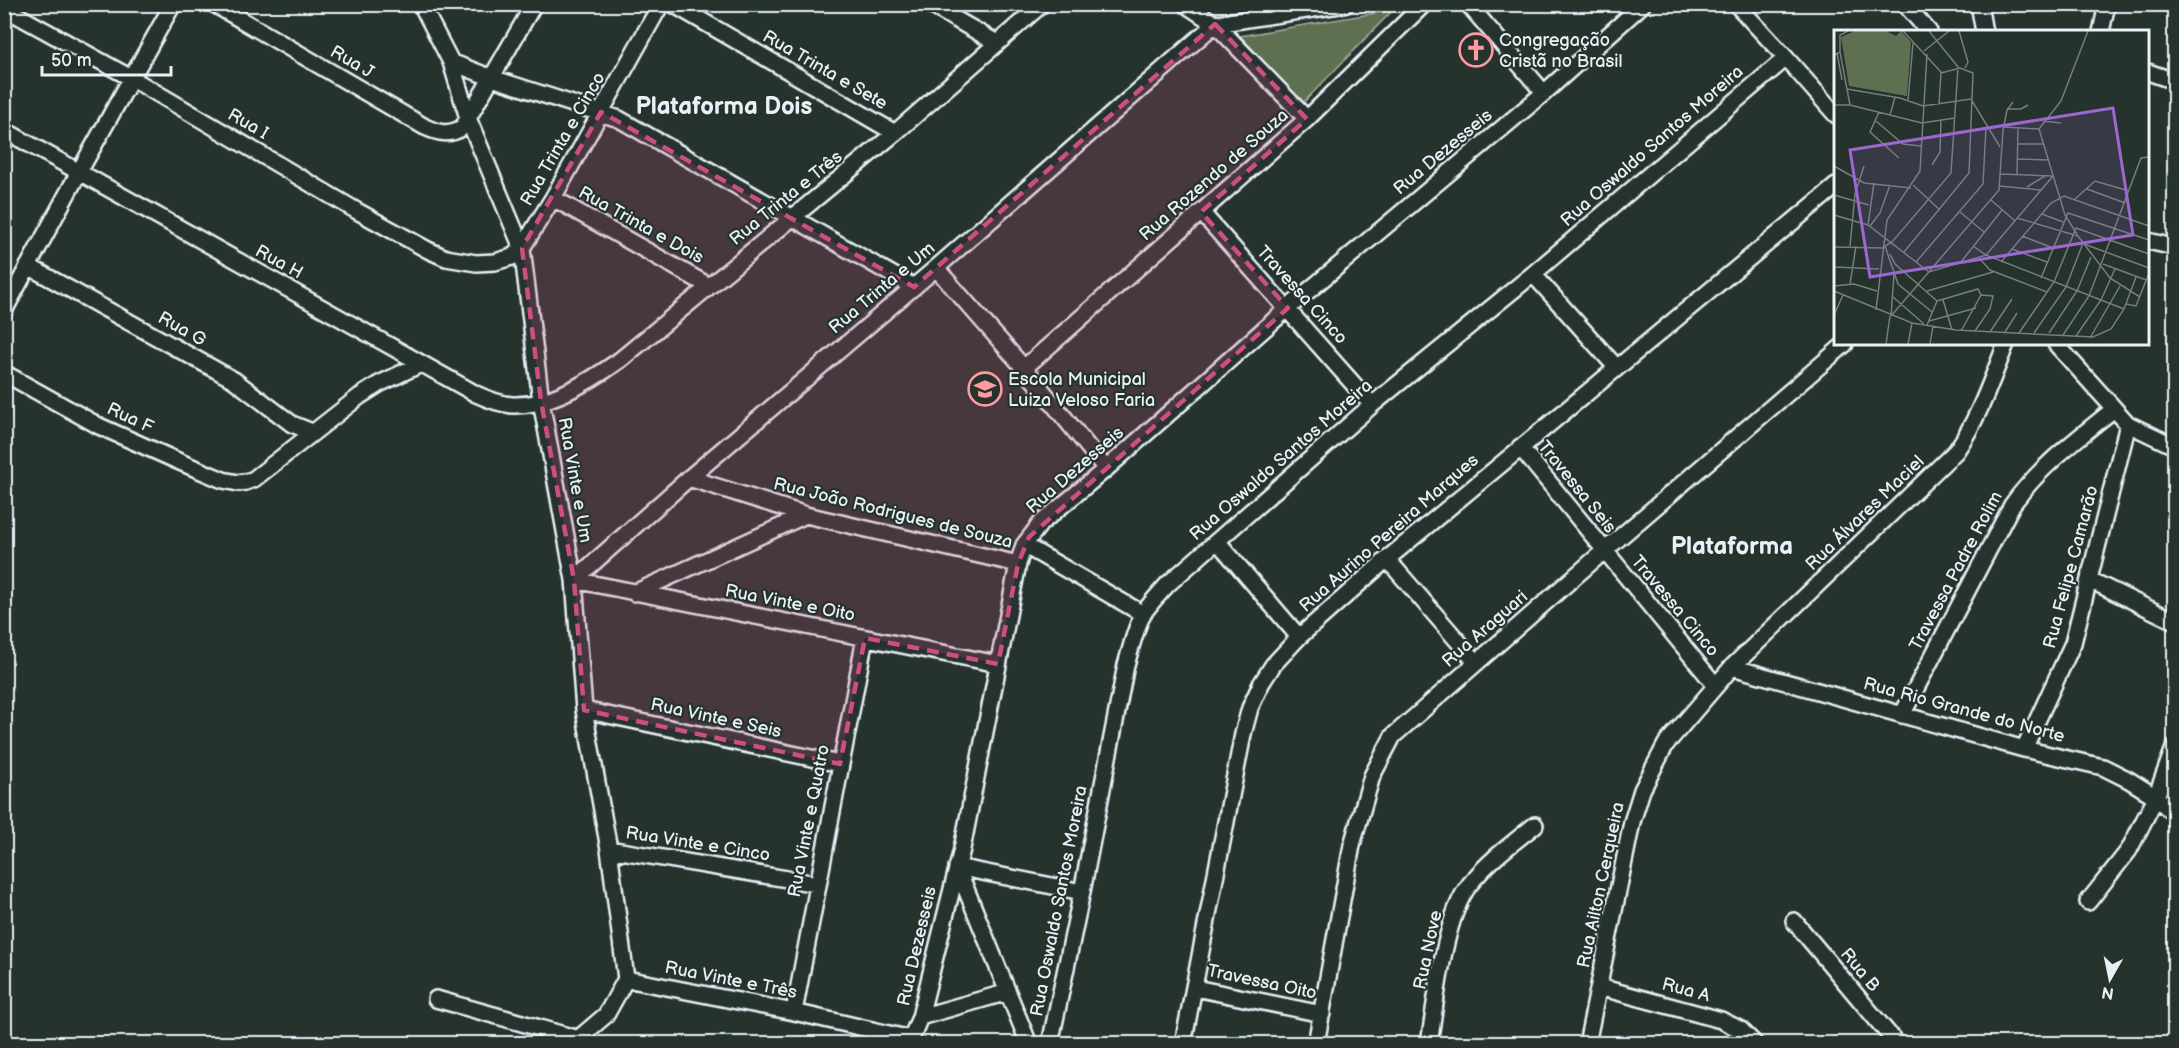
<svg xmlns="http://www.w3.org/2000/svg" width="2179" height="1048" viewBox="0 0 2179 1048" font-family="'Balsamiq Sans',sans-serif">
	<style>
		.green { fill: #5f6f51; stroke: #a4b0a4; stroke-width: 1.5 }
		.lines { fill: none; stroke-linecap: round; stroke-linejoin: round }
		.street-casing { stroke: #e8f1f8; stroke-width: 20 }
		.street { stroke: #26332d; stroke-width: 15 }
		.marked { fill: #cc4e82; fill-opacity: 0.2; stroke: #cc4e82; stroke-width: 4.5; stroke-dasharray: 12 8; stroke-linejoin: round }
		.labels { text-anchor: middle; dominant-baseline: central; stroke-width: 4.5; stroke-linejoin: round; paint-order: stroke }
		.poi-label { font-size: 18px; fill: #e8f1f8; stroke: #26332d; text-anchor: start }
		.street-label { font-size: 18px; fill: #e8f1f8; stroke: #26332d }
		.district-label { font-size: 24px; font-weight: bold; fill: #e8f1f8; stroke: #26332d }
		.inset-road { fill: none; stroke: #747f7e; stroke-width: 1.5 }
		.view { fill: #9c67d0; fill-opacity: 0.15; stroke: #9c67d0; stroke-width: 3 }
		.inset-edge { fill: none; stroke: #e8f1f8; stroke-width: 3 }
	</style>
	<rect width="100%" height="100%" fill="#26332d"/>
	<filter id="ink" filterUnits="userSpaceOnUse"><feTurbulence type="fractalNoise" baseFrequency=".0167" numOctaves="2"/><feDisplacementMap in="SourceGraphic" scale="12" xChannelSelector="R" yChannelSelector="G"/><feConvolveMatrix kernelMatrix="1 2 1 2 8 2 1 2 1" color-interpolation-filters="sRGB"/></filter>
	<g filter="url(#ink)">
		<path class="green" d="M1393,10L1303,103L1240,36Z"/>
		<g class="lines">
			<defs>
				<path id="street" d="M214,4L425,127C438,133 450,136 463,127L534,4
					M421,4L451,62L468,118L522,248L541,401L574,580L584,710L609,849L626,979
					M673,4L895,133
					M929,4L997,43
					M1185,4L1215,24L1346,4
					M1468,4L1544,93
					M1736,4L1786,58L1836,115
					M1905,4L1929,32
					M1979,4L1984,32
					M4,8L131,78L357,211L428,250L446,258L476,263L495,262L512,257L522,248L553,198L661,4
					M2101,32L2107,4
					M451,62L492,78L619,119L914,287
					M2148,72L2174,81
					M4,130L476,394C487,399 500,404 512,405C548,407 592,380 620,360L895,133L1042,4
					M553,198L709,286
					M1201,212L1372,405
					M2148,241L2174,247
					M28,266L234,380L292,424L312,432
					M936,268L1024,368L1106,469
					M1533,274L1616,367
					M4,311L79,172L173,4
					M2056,344L2128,424L2174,446
					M1024,368L1307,119L1424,4
					M4,373L99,426L180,462L223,480L238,483L246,482L254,479L360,396L379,384L421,364
					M1520,447L1716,686
					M689,478L806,515L1018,564
					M1218,542L1299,637
					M1024,545L1143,614
					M1387,559L1476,662
					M574,580L689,478L936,268L1215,24L1307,119
					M574,580L998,664
					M2090,580L2174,621
					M634,593L806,515
					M1732,667L2024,749L2103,767L2129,780L2156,797L2174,814
					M584,710L840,764
					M1902,715L2012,505C2040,466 2077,439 2114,409
					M2024,749L2073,643L2128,424
					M609,849L817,884
					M957,867L1029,1044
					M957,867L1082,892
					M2088,902L2129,850L2156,797L2174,748
					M1794,921L1897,1044
					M626,979L794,1012L911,1039
					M1599,987L1721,1020L1741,1030L1755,1044
					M1195,988L1322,1014
					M436,999L579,1039
					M794,1012L865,638
					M920,1017L1008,992
					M572,1044L606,1015L626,979
					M909,1044L920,1017L962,849L1018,564L1024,545L1041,523L1106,469L1288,308L1544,93L1643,4
					M1050,1044L1082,892L1126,665C1131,648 1135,629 1143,614C1150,603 1160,593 1168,584L1372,405L1533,274L1786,58
					M1183,1044L1243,734L1250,708L1261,684L1273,665L1299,637L1387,559L1836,186
					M1316,1044L1352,845L1372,776L1393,736L1604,551L1845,344
					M1429,1044C1436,1001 1444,916 1470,884C1488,861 1513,843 1535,825
					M1587,1044L1632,822L1642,790L1666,744L1732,667L1956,451C1979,418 1991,381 2006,344"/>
			</defs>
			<use href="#street" class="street-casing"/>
			<use href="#street" class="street"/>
		</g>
	</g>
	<path class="marked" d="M1215,24L1307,119L1201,212L1288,308L1029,537L1018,564L998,664L865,638L840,764L584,710L574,580L541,401L522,248L601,112L914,287Z"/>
	<defs>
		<symbol id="church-ring" viewBox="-11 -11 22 22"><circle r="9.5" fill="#26332d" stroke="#ff9aa2" stroke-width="1.5"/><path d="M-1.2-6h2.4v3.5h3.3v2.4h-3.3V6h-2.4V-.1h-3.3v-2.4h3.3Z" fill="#ff9aa2"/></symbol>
		<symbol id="school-ring" viewBox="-11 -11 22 22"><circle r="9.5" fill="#26332d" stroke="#ff9aa2" stroke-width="1.5"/><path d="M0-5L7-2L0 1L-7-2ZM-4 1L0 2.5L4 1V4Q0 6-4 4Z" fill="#ff9aa2"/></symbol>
	</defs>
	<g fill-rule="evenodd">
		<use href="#church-ring" x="1457" y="31" width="38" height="38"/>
		<use href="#school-ring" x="966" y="370" width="38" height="38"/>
	</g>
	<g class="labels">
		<g class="poi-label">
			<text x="1499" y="40">Congregação<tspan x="1499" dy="21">Cristã no Brasil</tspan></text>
			<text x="1008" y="379">Escola Municipal<tspan x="1008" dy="21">Luiza Veloso Faria</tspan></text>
		</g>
		<g class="street-label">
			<text transform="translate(352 62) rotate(30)">Rua J</text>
			<text transform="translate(825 70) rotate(30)">Rua Trinta e Sete</text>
			<text transform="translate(248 124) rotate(30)">Rua I</text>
			<text transform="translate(563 139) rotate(-60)">Rua Trinta e Cinco</text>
			<text transform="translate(1652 146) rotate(-41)">Rua Oswaldo Santos Moreira</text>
			<text transform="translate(1443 152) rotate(-40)">Rua Dezesseis</text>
			<text transform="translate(1214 175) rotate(-41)">Rua Rozendo de Souza</text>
			<text transform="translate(786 198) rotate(-39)">Rua Trinta e Três</text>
			<text transform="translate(641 225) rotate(29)">Rua Trinta e Dois</text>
			<text transform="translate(279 262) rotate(29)">Rua H</text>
			<text transform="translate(882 288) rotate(-40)">Rua Trinta e Um</text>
			<text transform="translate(1302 295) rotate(48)">Travessa Cinco</text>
			<text transform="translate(182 329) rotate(29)">Rua G</text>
			<text transform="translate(130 418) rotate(25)">Rua F</text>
			<text transform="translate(1281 460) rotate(-41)">Rua Oswaldo Santos Moreira</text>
			<text transform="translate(1075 470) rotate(-41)">Rua Dezesseis</text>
			<text transform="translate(575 480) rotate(80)">Rua Vinte e Um</text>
			<text transform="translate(1577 487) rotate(51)">Travessa Seis</text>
			<text transform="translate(893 513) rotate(14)">Rua João Rodrigues de Souza</text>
			<text transform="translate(1865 513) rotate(-44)">Rua Álvares Maciel</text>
			<text transform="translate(1389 533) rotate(-41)">Rua Aurino Pereira Marques</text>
			<text transform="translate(2071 567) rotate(-75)">Rua Felipe Camarão</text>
			<text transform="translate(1956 571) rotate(-62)">Travessa Padre Rolim</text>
			<text transform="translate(790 603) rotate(11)">Rua Vinte e Oito</text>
			<text transform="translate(1675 606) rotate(50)">Travessa Cinco</text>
			<text transform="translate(1485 629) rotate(-41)">Rua Araguari</text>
			<text transform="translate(1964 710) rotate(15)">Rua Rio Grande do Norte</text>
			<text transform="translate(716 718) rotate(12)">Rua Vinte e Seis</text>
			<text transform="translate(809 821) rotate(-79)">Rua Vinte e Quatro</text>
			<text transform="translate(698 844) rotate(9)">Rua Vinte e Cinco</text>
			<text transform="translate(1601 885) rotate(-78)">Rua Ailton Cerqueira</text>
			<text transform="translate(1059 901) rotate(-79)">Rua Oswaldo Santos Moreira</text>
			<text transform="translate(917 946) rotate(-77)">Rua Dezesseis</text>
			<text transform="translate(1428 950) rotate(-78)">Rua Nove</text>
			<text transform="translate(1860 970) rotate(50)">Rua B</text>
			<text transform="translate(731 980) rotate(11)">Rua Vinte e Três</text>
			<text transform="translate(1262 982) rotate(12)">Travessa Oito</text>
			<text transform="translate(1686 990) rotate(15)">Rua A</text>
		</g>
		<g class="district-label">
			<text x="724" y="106">Plataforma Dois</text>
			<text x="1732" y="546">Plataforma</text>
		</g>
	</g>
	<g transform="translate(1834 30)">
		<rect width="315" height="315" fill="#26332d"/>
		<path d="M21,1H52L62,6L67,1L77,12L73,66L15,56L7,7Z" fill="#5f6f51"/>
		<path class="inset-road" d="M69,1L107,42L105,74M125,1L134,32L131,38M90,21L115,1M6,22L16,75M3,23L8,50M0,25L6,22V5L14,1M13,59L66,68L89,76L137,69L166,117M74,71L79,13M0,75H16L88,93L121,88M173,79H187L194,75M45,82L36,102L65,128M56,85L61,67M42,91L69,114L87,116M209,91L227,93M169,97L205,99M205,99L231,185L244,206L276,248L306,267M205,99L227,71L254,1M184,114H209M183,129L214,130M98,135L106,122L107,90M0,136L30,153L77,158M166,144L218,146M183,144L184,98M79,155L106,180M165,156L207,160M193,157L211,146M253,159L291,173M0,165L35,175M241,169L261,151L295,161M157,170L181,191M126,182L150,202M208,184L229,192M0,185L34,195L95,242L152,225L290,279M183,188L244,206M34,195L40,153M36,196L46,183L56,155M188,206L219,218M250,214L315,238M16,216L21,164L30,136M51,216L64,254L98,282M139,216L152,225L219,146M0,217L48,218L58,212L117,143L124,37L95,1M178,219L213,232M70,222L135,143L139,43L126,38L107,43M56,224L61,234L103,271M145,228L156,240L213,262M82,232L149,154L152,97M127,232L168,180M167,232L217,173L230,166L315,196M269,234L312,250M0,237L45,239M207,248L234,183L315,210M16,254L22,216M0,256L20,254L43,261M0,261L78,293L122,300L259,307L277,299L290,279L302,247M93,261L159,242M59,267L90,294M109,270L118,300M103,271L144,259L147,265L159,266L156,279L141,301M292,274L302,276L315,243M42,280L53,190L86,141L93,24M0,285L9,265M57,286L165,160L169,100L173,80L179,72M57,286L60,244M95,291L142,278M93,295L103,271M127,301L147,265M156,302L178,269M171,302L183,283M185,303L220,252L242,198L315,224M200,303L232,257L249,213M215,303L243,261L257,227M229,305L255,266L307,128L315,127M242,306L267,270L281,239M256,308L286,256M52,314L56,286M74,314L78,293M96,314L99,296"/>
		<path class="view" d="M279,78L299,205L36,247L16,120Z"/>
		<rect width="315" height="315" class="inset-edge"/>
	</g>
	<rect width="2179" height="1048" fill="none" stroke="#26332d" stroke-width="24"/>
	<rect x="12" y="12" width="2155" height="1024" fill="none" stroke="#e8f1f8" stroke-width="2" filter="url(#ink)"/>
	<g transform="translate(2110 979) rotate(189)" stroke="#26332d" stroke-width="4.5" paint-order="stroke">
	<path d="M0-4.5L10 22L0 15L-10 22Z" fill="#e8f1f8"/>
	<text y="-9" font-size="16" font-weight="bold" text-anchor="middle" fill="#e8f1f8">N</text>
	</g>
	<path d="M42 66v9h129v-9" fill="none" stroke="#e8f1f8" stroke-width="3"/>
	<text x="51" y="66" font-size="18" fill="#e8f1f8" stroke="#26332d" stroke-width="4.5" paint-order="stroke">50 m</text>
</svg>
